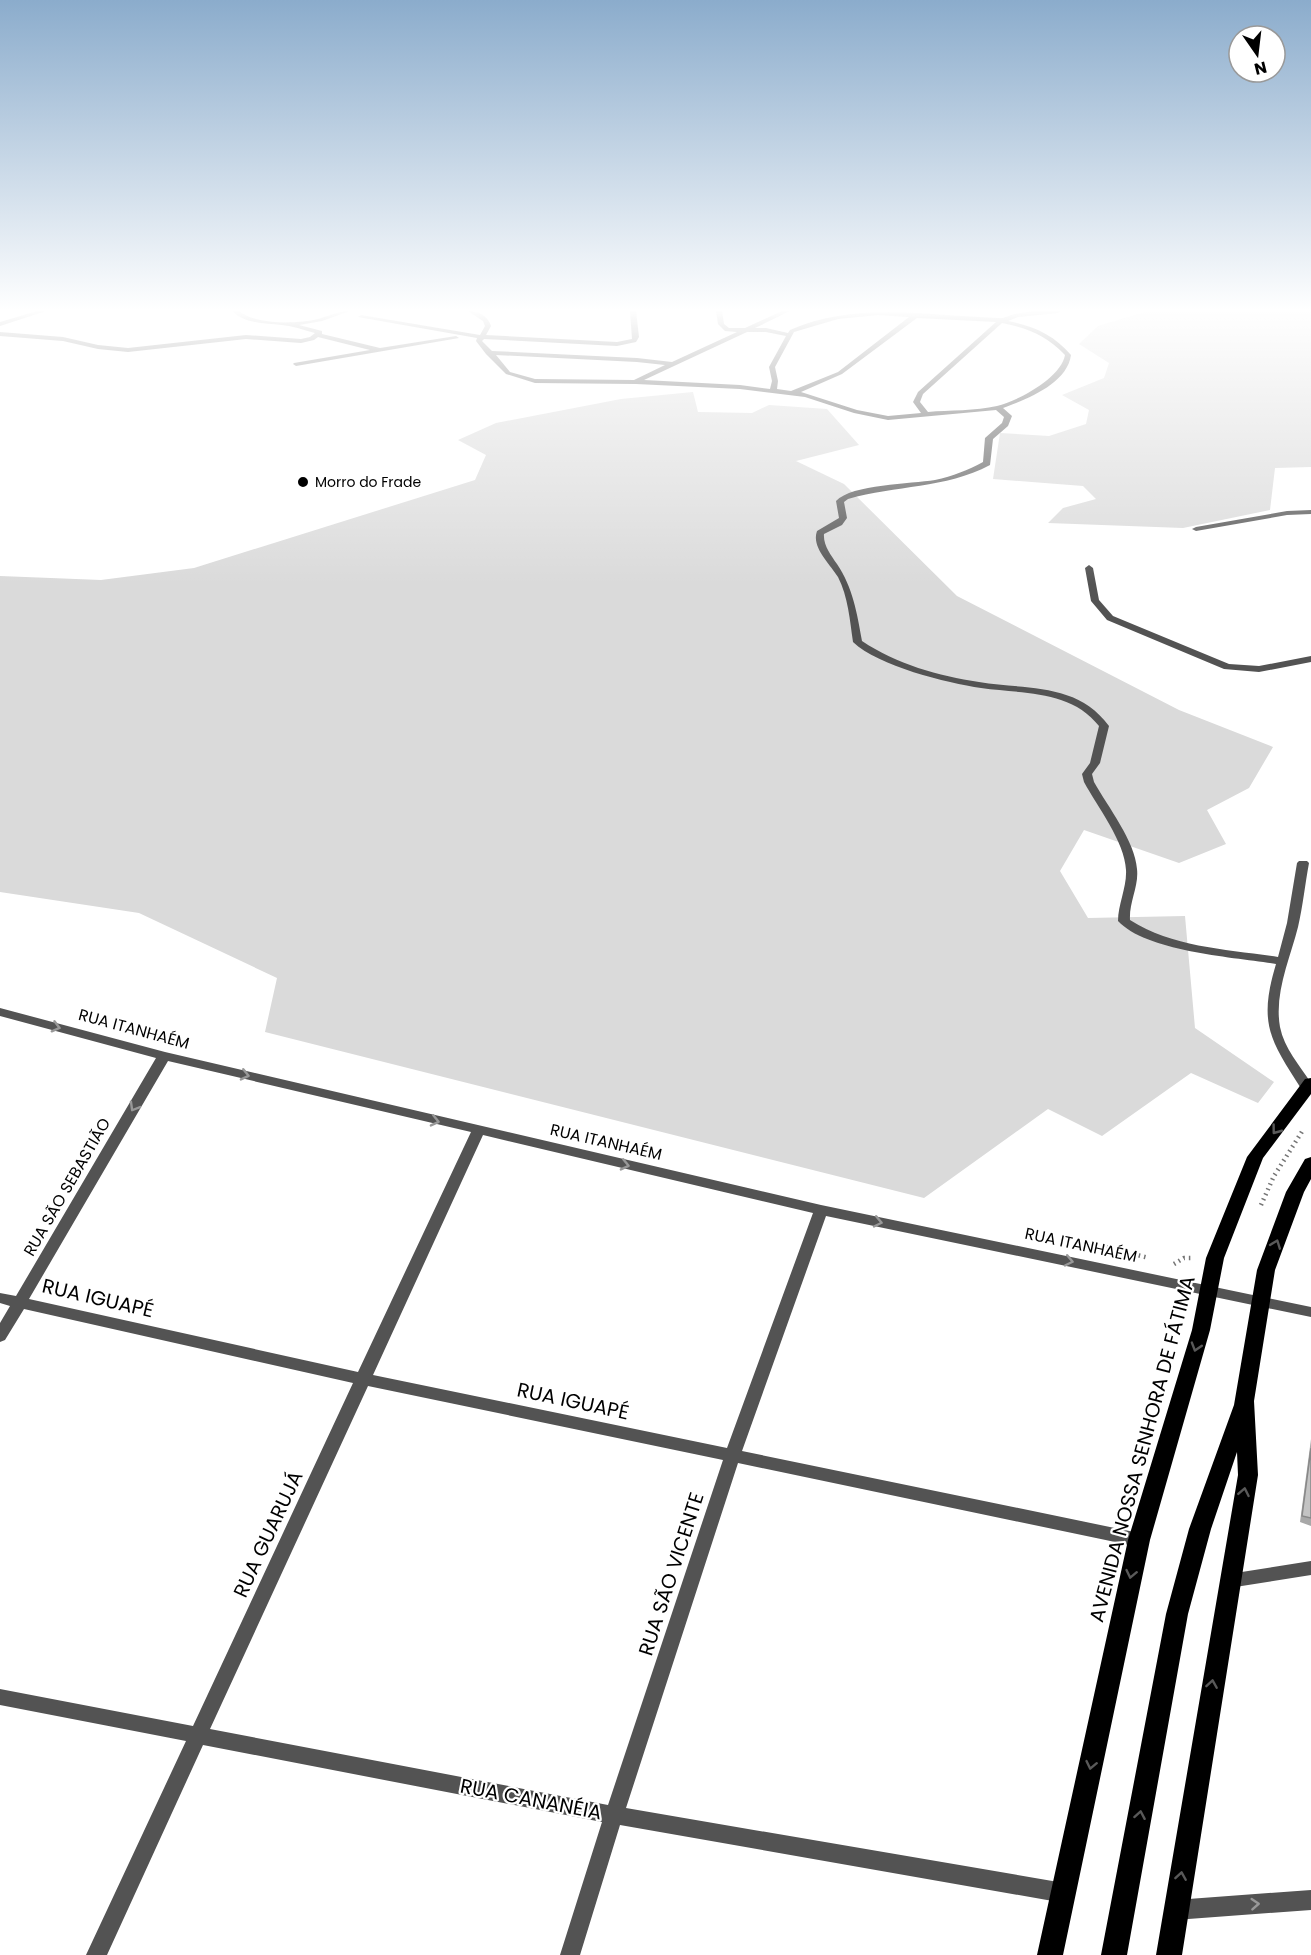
<svg xmlns="http://www.w3.org/2000/svg" width="1311" height="1955" viewBox="0 0 1311 1955" font-family="Poppins,sans-serif">
	<style>
		.green { fill: #dadada }
		.lines { fill: none; stroke-linecap: round; stroke-linejoin: round }
		.path { stroke: #757575; stroke-width: 4.5; stroke-dasharray: 1.5 4; stroke-linecap: butt }
		.service { fill: #535353; fill-rule: evenodd }
		.minor { fill: #535353; fill-rule: evenodd }
		.primary { fill: #000; fill-rule: evenodd }
		.wall { fill: #a8a8a8 }
		.building { fill: #c3c3c3; stroke: #888; stroke-width: 1.5 }
		.oneway { stroke: #989898 }
		.oneway2 { stroke: #595959 }
		.poi-dot { fill: #000; stroke: #fff; stroke-width: 2 }
		.labels { text-anchor: middle; dominant-baseline: central; stroke-width: 4.5; stroke-linejoin: round; paint-order: stroke }
		.far-poi-label { font-size: 14px; fill: #000; stroke: #fff; text-anchor: start }
		.street-label { font-size: 16px; fill: #000; stroke: #fff }
		.near-street-label { font-size: 20px; fill: #000; stroke: #fff }
	</style>
	<rect width="100%" height="100%" fill="#fff"/>
	<path class="green" d="M1148,311H1311V467L1275,468L1270,510L1183,528L1048,523L1063,508L1096,499L1083,486L993,479L1000,433L1049,436L1086,424L1089,410L1062,395L1104,378L1109,363L1079,344L1098,326Z
		M693,392L698,412L752,413L769,405L827,409L859,445L796,461L844,484L957,596L1179,710L1273,747L1249,788L1207,810L1226,844L1179,863L1084,830L1060,871L1088,918L1185,916L1195,1028L1274,1082L1258,1103L1191,1073L1102,1136L1048,1109L924,1198L265,1032L277,978L139,913L0,892V576L101,580L194,568L475,480L486,455L458,440L496,423L621,399Z"/>
	<g class="lines">
		<path class="path" d="M1261,1205L1274,1176L1303,1130
			M1074,1243L1101,1246L1149,1258
			M1174,1264L1184,1258H1194"/>
		<path class="service" d="M1311,510V514L1287,515L1196,531L1192,529L1196,527L1287,511Z
			M1089,565L1093,568L1099,600L1113,616L1229,664L1259,666L1311,656V662L1259,672L1224,669L1107,620L1091,601L1085,568Z
			M1311,1561V1575L1229,1588L1223,1586L1220,1581L1223,1576L1229,1574Z"/>
		<path class="minor" d="M37,311H46L0,326V322Z
			M232,311H239C256,325 297,324 318,319C329,316 338,311 350,311L322,321L299,325L322,331V334L380,348L456,336L459,338L296,366L293,364L294,363L370,350L318,337L314,340L301,343L246,339L128,352L98,349L63,341L0,336V332L63,337L98,345L128,348L246,335L301,339L310,337L315,333C304,330 293,326 282,325C265,323 245,324 232,311Z
			M468,311C478,311 488,316 491,326L486,335L617,342L632,339L630,311H636L639,337L636,342L617,346L484,339L482,341L492,351L637,358L672,362L737,332L725,331L718,324L716,311H722L724,324L729,328H745L782,311H790L755,328H766L788,333L790,330C856,301 928,316 998,318C1004,319 1009,315 1015,314C1030,310 1046,311 1061,311L1058,313L1018,317L1008,321C1034,326 1054,335 1071,355C1067,384 1027,399 1003,408L1012,416L1008,426L993,439L990,465C945,489 896,485 848,499L844,502L847,518L842,525L824,534C823,545 831,555 837,564C853,588 857,613 862,641C896,664 939,676 979,682C1026,690 1077,682 1109,726L1100,763L1092,774L1094,782C1108,807 1135,841 1137,869C1139,886 1129,902 1130,920C1174,948 1227,949 1278,957L1287,923L1297,863L1299,861H1307L1309,863C1305,884 1303,906 1298,927C1290,959 1274,993 1280,1027C1284,1048 1300,1066 1311,1083V1090H1302C1270,1040 1258,1024 1276,964C1234,957 1147,952 1118,921C1118,904 1127,887 1126,870C1125,842 1097,806 1084,782L1082,774L1090,763L1099,726C1071,690 1023,694 981,688C947,683 878,666 853,642C850,621 848,596 838,577C830,564 811,547 817,531L839,518L836,501C852,484 911,484 935,480C953,476 968,470 983,462L985,438L1002,423L1004,417L996,410L888,420L854,413L805,397L740,389L636,384L535,383L506,374L486,354L476,341L477,338L358,317L361,315L480,335L485,326L483,321ZM878,315L909,317L838,372L791,391L777,389L778,381L775,367L794,332L838,319ZM917,318L996,322L918,392L913,402L921,413L888,416L857,410L801,392L842,374ZM1002,323C1028,328 1047,336 1065,355C1061,378 1018,401 997,406C976,411 949,410 928,412L920,402L923,394ZM747,332H766L786,336L769,367L772,381L770,389L740,385L644,380ZM496,355L637,362L665,365L634,380L535,379L510,372Z
			M0,1008L165,1052L821,1205L1311,1307V1317L826,1216L742,1451L1139,1533L1145,1535L1147,1540L1145,1545L1139,1547L738,1463L626,1808L1064,1883L1071,1886L1074,1893L1071,1900L1064,1903L620,1825L580,1955H560L602,1822L203,1745L107,1955H86L186,1741L0,1705V1689L193,1726L353,1383L24,1309L5,1340L0,1342V1323L10,1306L0,1303V1293L16,1296L156,1058L0,1016ZM168,1061L471,1132L358,1372L29,1299ZM483,1135L813,1213L727,1448L373,1375ZM368,1386L723,1460L608,1805L210,1729Z
			M1311,1890V1910L1175,1920L1168,1917L1165,1910L1168,1903L1175,1900Z"/>
		<path class="primary" d="M1311,1078V1094L1263,1158L1224,1258L1210,1330L1150,1540L1063,1955H1037L1128,1540L1192,1330L1206,1258L1247,1157L1305,1079Z
			M1311,1157V1179L1304,1192L1275,1270L1254,1401L1258,1475L1182,1955H1156L1238,1475L1237,1452L1211,1529L1188,1614L1127,1955H1101L1166,1614L1189,1529L1234,1405L1257,1270L1286,1192L1305,1159Z"/>
	</g>
	<path class="wall" d="M1311,1439V1526L1300,1522Z"/>
	<path class="building" d="M1311,1448V1518L1302,1516Z"/>
	<defs><path id="oneway-chevron" d="M-2-3.5L2.5 0L-2 3.5" fill="none" stroke-width="1.6" stroke-linecap="round" stroke-linejoin="round" transform="scale(1.5)"/></defs>
	<g class="oneway">
		<use href="#oneway-chevron" transform="translate(56 1027) rotate(15)"/>
		<use href="#oneway-chevron" transform="translate(245 1075) rotate(13)"/>
		<use href="#oneway-chevron" transform="translate(134 1107) rotate(120)"/>
		<use href="#oneway-chevron" transform="translate(435 1121) rotate(13)"/>
		<use href="#oneway-chevron" transform="translate(625 1165) rotate(13)"/>
		<use href="#oneway-chevron" transform="translate(878 1222) rotate(12)"/>
		<use href="#oneway-chevron" transform="translate(1069 1261) rotate(12)"/>
		<use href="#oneway-chevron" transform="translate(1255 1904) rotate(-4)"/>
	</g>
	<g class="oneway2">
		<use href="#oneway-chevron" transform="translate(1276 1130) rotate(127)"/>
		<use href="#oneway-chevron" transform="translate(1276 1244) rotate(-69)"/>
		<use href="#oneway-chevron" transform="translate(1196 1347) rotate(107)"/>
		<use href="#oneway-chevron" transform="translate(1244 1492) rotate(-79)"/>
		<use href="#oneway-chevron" transform="translate(1131 1574) rotate(102)"/>
		<use href="#oneway-chevron" transform="translate(1212 1684) rotate(-81)"/>
		<use href="#oneway-chevron" transform="translate(1091 1765) rotate(102)"/>
		<use href="#oneway-chevron" transform="translate(1140 1815) rotate(-80)"/>
		<use href="#oneway-chevron" transform="translate(1181 1876) rotate(-81)"/>
	</g>
	<linearGradient id="sky" x2="0" y2="1"><stop stop-color="#8baccc"/><stop offset="0.53" stop-color="#fff"/><stop offset="1" stop-color="#fff" stop-opacity="0"/></linearGradient>
	<rect width="1311" height="585" fill="url(#sky)"/>
	<circle class="poi-dot" cx="303" cy="482" r="6"/>
	<g class="labels">
		<g class="far-poi-label">
			<text x="315" y="482">Morro do Frade</text>
		</g>
		<g class="street-label">
			<text transform="translate(134 1029) rotate(15)">RUA ITANHAÉM</text>
			<text transform="translate(606 1142) rotate(13)">RUA ITANHAÉM</text>
			<text transform="translate(67 1187) rotate(-60)">RUA SÃO SEBASTIÃO</text>
			<text transform="translate(1081 1245) rotate(12)">RUA ITANHAÉM</text>
		</g>
		<g class="near-street-label">
			<text transform="translate(98 1298) rotate(13)">RUA IGUAPÉ</text>
			<text transform="translate(573 1401) rotate(12)">RUA IGUAPÉ</text>
			<text transform="translate(1142 1449) rotate(-75)">AVENIDA NOSSA SENHORA DE FÁTIMA</text>
			<text transform="translate(268 1534) rotate(-65)">RUA GUARUJÁ</text>
			<text transform="translate(671 1574) rotate(-72)">RUA SÃO VICENTE</text>
			<text transform="translate(531 1799) rotate(11)">RUA CANANÉIA</text>
		</g>
	</g>
	<g transform="translate(1257 54) rotate(166)"><circle r="28" fill="#ffffff" stroke="#999999" stroke-width="1.5"/>
	<path d="M0-4.5L10 22L0 15L-10 22Z" fill="#000000"/>
	<text y="-9" font-size="16" font-weight="bold" text-anchor="middle" fill="#000000">N</text>
	</g>
</svg>
